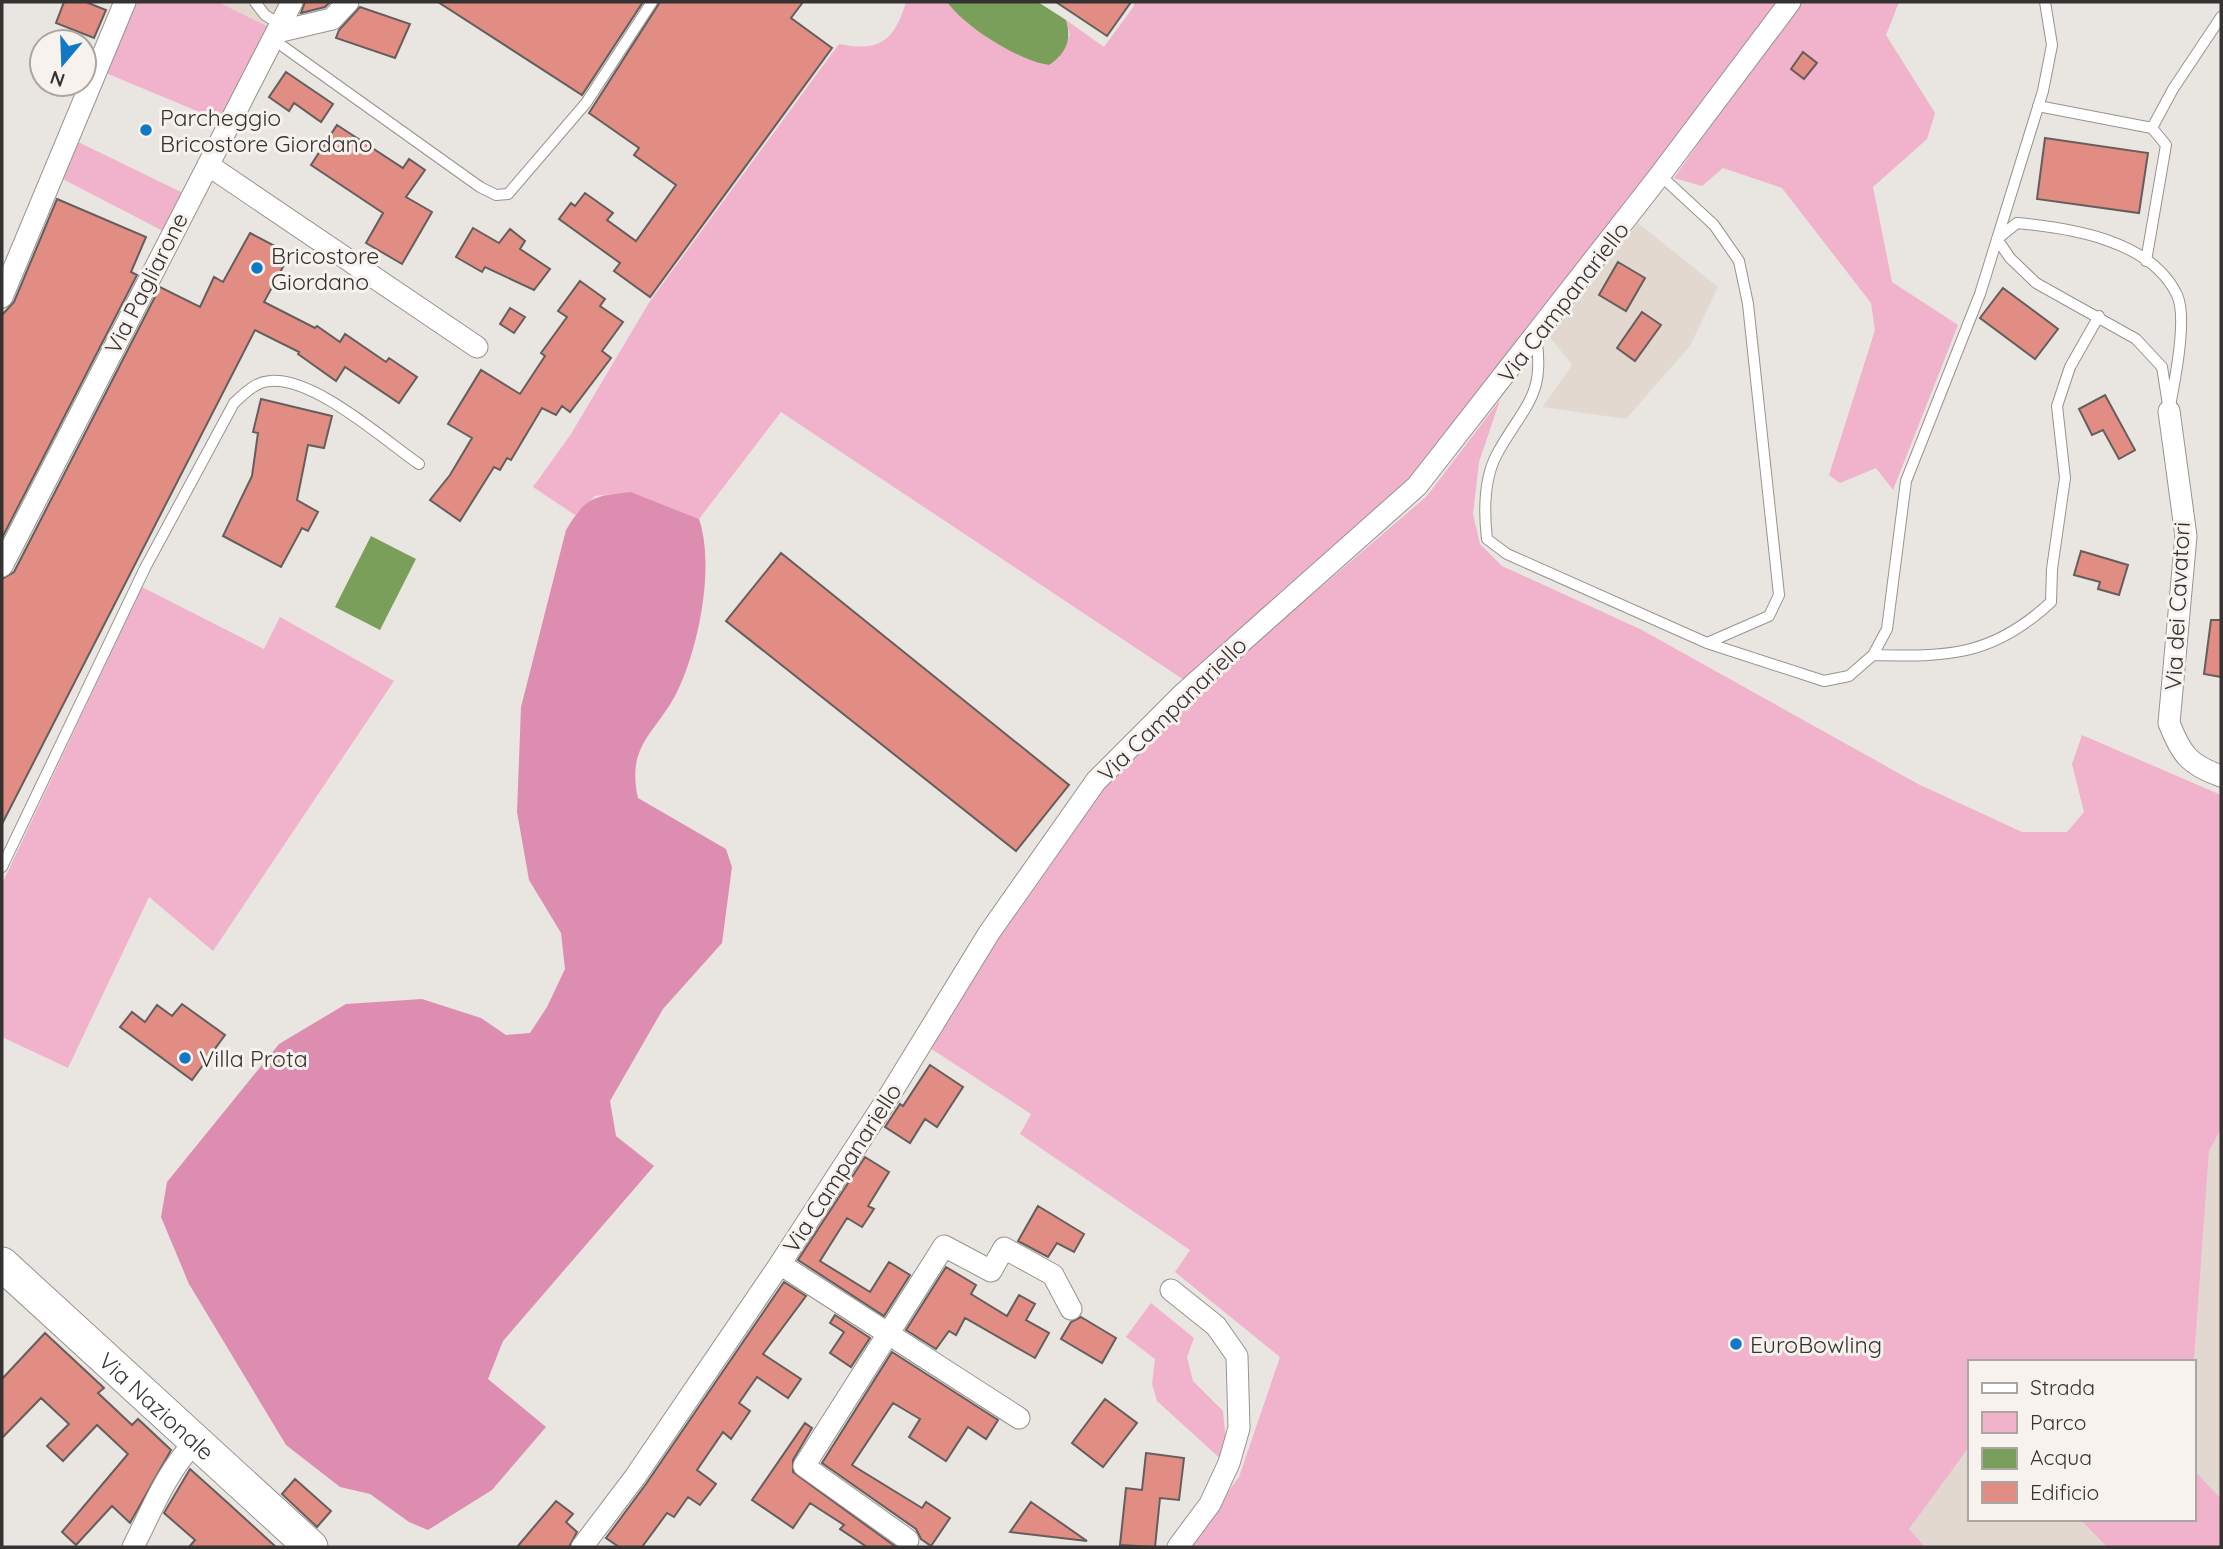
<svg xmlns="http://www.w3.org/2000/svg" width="2223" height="1549" viewBox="0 0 2223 1549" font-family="Quicksand,sans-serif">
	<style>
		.built { fill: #e2d8cf }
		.green { fill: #f1b2cc }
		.forest { fill: #dd8eb0 }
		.water { fill: #799f5b }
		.building { fill: #e28d83; stroke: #645e5d; stroke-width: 2 }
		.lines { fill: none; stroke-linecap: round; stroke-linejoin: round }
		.lane-casing { stroke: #97938f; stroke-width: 12 }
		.street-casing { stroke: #97938f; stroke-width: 23 }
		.primary-casing { stroke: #97938f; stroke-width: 35 }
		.lane { stroke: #fff; stroke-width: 10 }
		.street { stroke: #fff; stroke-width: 21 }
		.primary { stroke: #fff; stroke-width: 33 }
		.poi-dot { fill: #1178c3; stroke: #f7f2ee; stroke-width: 2.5 }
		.labels { text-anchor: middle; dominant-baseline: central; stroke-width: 6; stroke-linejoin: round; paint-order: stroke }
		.poi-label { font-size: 23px; fill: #353332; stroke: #f7f2ee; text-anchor: start }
		.street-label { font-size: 23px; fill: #353332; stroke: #f7f2ee }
	</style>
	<rect width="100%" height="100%" fill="#e9e5e1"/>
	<path class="built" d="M218,2H284L271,28Z
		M1638,223L1718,287L1690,346L1626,419L1543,407L1572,365L1550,337Z
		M2221,1129V1499L2193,1469V1374L2209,1151Z
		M1969,1447V1519H2080L2107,1547H1925L1908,1529Z"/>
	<path class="green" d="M129,2H218L271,28L221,121L101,71Z
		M906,2H947C965,27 1019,60 1049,65L1070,35L1066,20L1104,47L1134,6V2H1778L1645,184L1418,470L1369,520L1184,680L781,412L699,519L631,492L595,496L575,515L533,487L571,434L650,301L839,44C879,52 894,42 906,2Z
		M1802,2H1899L1886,35L1935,113L1927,139L1873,187L1892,282L1958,325L1893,490L1876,468L1840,483L1829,475L1875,330L1871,303L1782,188L1723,168L1702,186L1674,178L1782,24Z
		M72,139L183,193L163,231L57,176Z
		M1500,400L1479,462L1473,514L1480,544L1502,566L1640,629L1918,784L2022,832H2067L2084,812L2072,764L2082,735L2221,795V1129L2209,1151L2193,1374V1362H1969V1447L1909,1529L1925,1547H1187L1239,1477L1280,1357L1175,1272L1190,1250L1020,1134L1031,1114L927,1046L978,964L1098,790L1179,709L1427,496Z
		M142,587L264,649L280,617L394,681L213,951L149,897L68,1068L2,1037V884Z
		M1151,1303L1194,1338L1187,1357L1193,1381L1223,1411L1226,1442L1223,1461L1157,1401L1152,1384L1155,1359L1126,1337Z
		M2193,1469L2221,1499V1547H2107L2080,1519H2193Z"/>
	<path class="forest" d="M631,492L699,519C715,566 699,647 677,692C656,734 626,744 638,798L726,849L732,867L722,943L663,1009L610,1101L616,1136L654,1166L503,1341L488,1379L546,1427L492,1490L428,1530L409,1522L370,1494L340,1487L286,1445L189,1284L161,1217L167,1182L279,1044L346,1004L422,999L481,1018L506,1035L530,1033L547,1007L565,969L561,933L529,880L517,812L521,707L566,530C586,497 593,496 631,492Z"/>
	<path class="water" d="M947,2H1038L1066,20C1072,40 1066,53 1049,65C1019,61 965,27 947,2Z
		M371,536L416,559L380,630L335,607Z"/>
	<path class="building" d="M64,2H86L106,10L94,38L56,23Z
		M305,2H330L325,7L301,13Z
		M438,2H643L582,95Z
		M660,2H803L791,18L832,48L650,297L614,271L620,263L559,219L571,203L575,206L585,193L613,213L607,220L636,241L676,185L634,155L639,148L589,113Z
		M1056,2H1131L1107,36Z
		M360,7L410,24L395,58L336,38L339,30Z
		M1803,52L1817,63L1804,79L1791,69Z
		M286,72L333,104L321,122L294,103L289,111L269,97Z
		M337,125L403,168L409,159L425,170L406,197L432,212L402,264L366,243L383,213L311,165Z
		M2045,138L2148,153L2139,213L2037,199Z
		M57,199L146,237L131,272L137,275L2,538V315L14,302Z
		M473,228L499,243L510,229L525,241L520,249L550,269L534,290L485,267L482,272L456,257Z
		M250,233L290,254L264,302L315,328L317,326L340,342L345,334L386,362L389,358L417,377L399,403L345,367L336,381L298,354L299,352L255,330L2,824V579L14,572L160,287L200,307L214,277L223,282Z
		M1618,262L1645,278L1626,311L1599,295Z
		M580,281L605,299L600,306L623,322L602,351L611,358L570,412L562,406L556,415L542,408L511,460L507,458L500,470L494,467L460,521L430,500L450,475L472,438L448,424L481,370L520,394L545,356L541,353L567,317L558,311Z
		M2003,288L2058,329L2035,359L1980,318Z
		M510,308L525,317L514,333L500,324Z
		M1642,312L1661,325L1635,361L1617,348Z
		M2105,395L2135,450L2119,459L2103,430L2092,435L2079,409Z
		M261,399L332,416L324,448L308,445L297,500L318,512L308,531L302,528L281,567L223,536L252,476L258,433L253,432Z
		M2081,551L2128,565L2119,595L2098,589L2100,582L2074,575Z
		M781,553L1069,785L1016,851L726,621Z
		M2211,620H2221V677L2204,674Z
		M182,1004L225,1035L192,1080L120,1027L132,1012L145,1022L157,1005L172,1016Z
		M930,1065L963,1087L937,1127L925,1119L910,1143L885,1127L900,1104L903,1106Z
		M865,1157L889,1172L868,1206L874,1209L862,1227L847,1218L820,1261L870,1292L889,1262L910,1275L884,1316L798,1260Z
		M1038,1206L1084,1234L1074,1252L1057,1243L1048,1257L1018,1241Z
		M946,1267L976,1285L971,1294L1007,1316L1019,1295L1035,1304L1026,1320L1049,1333L1035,1358L965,1318L956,1335L949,1331L936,1349L906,1330Z
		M784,1282L806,1296L763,1354L801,1379L788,1398L757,1377L739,1403L750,1411L731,1439L723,1432L697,1470L716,1484L700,1505L688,1497L674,1517L667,1513L642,1547H619L606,1538L646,1484Z
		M835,1315L870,1338L851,1367L830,1353L844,1332L830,1323Z
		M1081,1317L1116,1338L1102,1363L1061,1339L1071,1322Z
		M45,1333L104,1388L98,1393L132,1425L138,1419L171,1450L130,1523L112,1506L76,1545L62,1532L128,1454L97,1425L63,1461L47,1446L69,1424L41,1398L2,1438V1379Z
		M892,1352L998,1420L986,1439L968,1427L946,1461L909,1437L920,1419L893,1403L852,1465L922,1508L926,1502L950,1518L931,1546L921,1539L916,1529L822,1463Z
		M1105,1399L1137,1423L1103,1467L1072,1443Z
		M805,1423L812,1428L793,1460V1472L896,1547H867L840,1529L844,1525L810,1503L793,1528L752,1500Z
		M1146,1453L1184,1458L1179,1500L1160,1498L1155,1547L1120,1545L1126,1488L1142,1490Z
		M190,1469L229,1504L276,1547H189L195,1540L164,1513Z
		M295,1479L331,1511L317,1527L282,1494Z
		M556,1501L573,1514L566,1522L577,1532L569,1547H517Z
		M1031,1502L1087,1541L1010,1532Z"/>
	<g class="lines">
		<defs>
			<path id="lane" d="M255,2L265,15L281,25
				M274,40L480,187L496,195L508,194L586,103L652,2
				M2038,106L2152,128L2166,145L2146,261
				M2152,128L2173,89L2221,17
				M1660,175L1714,225L1739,261L1748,304L1779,595L1769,616L1707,643
				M2017,223C2070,228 2151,240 2177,295C2188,318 2174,385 2169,411L2162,367L2136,339L2036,283L2010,258L1997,239Z
				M1536,337C1546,397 1523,406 1497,454C1484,478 1484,513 1487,539L1507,554L1707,643L1824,681L1849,676L1873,655L1887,629L1906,481L1980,294L2043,91L2052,45L2045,2
				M1873,655C1949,657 1993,656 2051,602L2052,569L2065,478L2057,406L2070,367L2099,316
				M2,867L145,568L234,403C245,393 255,382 270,381C314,377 383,439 419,464"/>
			<path id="street" d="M277,32L332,19L348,2
				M208,165L477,347
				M2,297L125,2
				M2169,411L2186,536L2169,723C2181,754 2189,765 2221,776
				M2,566L292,2
				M780,1264L1019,1418
				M1171,1290L1216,1326L1237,1356L1239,1428L1229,1463L1210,1504L1178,1547
				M908,1540L804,1466L944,1246L991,1271L1004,1248L1053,1275L1071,1309
				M133,1547C152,1510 166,1472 195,1442
				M582,1547L635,1477L780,1264L891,1093L989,933L1096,781L1185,692L1417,486L1660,175L1790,2"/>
			<g id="primary">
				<path id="s1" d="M2,1264L311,1547"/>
			</g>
		</defs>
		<use href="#lane" class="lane-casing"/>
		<use href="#street" class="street-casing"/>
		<use href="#primary" class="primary-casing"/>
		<use href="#lane" class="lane"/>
		<use href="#street" class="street"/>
		<use href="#primary" class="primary"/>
	</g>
	<g class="poi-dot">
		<circle cx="146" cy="130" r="7"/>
		<circle cx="257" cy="268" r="7"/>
		<circle cx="185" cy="1058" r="7"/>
		<circle cx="1736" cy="1344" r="7"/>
	</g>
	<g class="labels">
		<g class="poi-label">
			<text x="160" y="117">Parcheggio<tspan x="160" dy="26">Bricostore Giordano</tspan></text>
			<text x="271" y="255">Bricostore<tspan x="271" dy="26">Giordano</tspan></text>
			<text x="199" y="1058">Villa Prota</text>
			<text x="1750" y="1344">EuroBowling</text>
		</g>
		<g class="street-label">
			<text transform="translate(146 283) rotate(-63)">Via Pagliarone</text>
			<text transform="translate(1563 302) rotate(-52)">Via Campanariello</text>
			<text transform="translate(2177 606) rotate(-87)">Via dei Cavatori</text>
			<text transform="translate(1172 709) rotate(-44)">Via Campanariello</text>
			<text transform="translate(842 1168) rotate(-57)">Via Campanariello</text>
			<text stroke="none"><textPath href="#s1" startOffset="210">Via Nazionale</textPath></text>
		</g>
	</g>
	<rect width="2223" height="1549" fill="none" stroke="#353332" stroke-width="7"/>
	<rect x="1968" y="1360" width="228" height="161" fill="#f7f2ee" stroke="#a9a6a3" stroke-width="2"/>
	<rect x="1982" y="1383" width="35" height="10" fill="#ffffff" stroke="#a9a6a3" stroke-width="2"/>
	<text x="2030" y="1395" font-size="21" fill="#353332">Strada</text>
	<rect x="1982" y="1412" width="35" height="21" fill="#f1b2cc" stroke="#a9a6a3" stroke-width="2"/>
	<text x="2030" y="1430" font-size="21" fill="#353332">Parco</text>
	<rect x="1982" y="1448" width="35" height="21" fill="#799f5b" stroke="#a9a6a3" stroke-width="2"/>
	<text x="2030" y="1465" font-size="21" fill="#353332">Acqua</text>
	<rect x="1982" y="1482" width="35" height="21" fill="#e28d83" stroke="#a9a6a3" stroke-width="2"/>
	<text x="2030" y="1500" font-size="21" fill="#353332">Edificio</text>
	<g transform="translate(63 63) rotate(199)"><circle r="33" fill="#f7f2ee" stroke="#a9a6a3" stroke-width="2"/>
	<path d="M0-5L12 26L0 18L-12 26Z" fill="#1178c3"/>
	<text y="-10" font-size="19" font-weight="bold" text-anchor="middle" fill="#353332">N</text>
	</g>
</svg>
